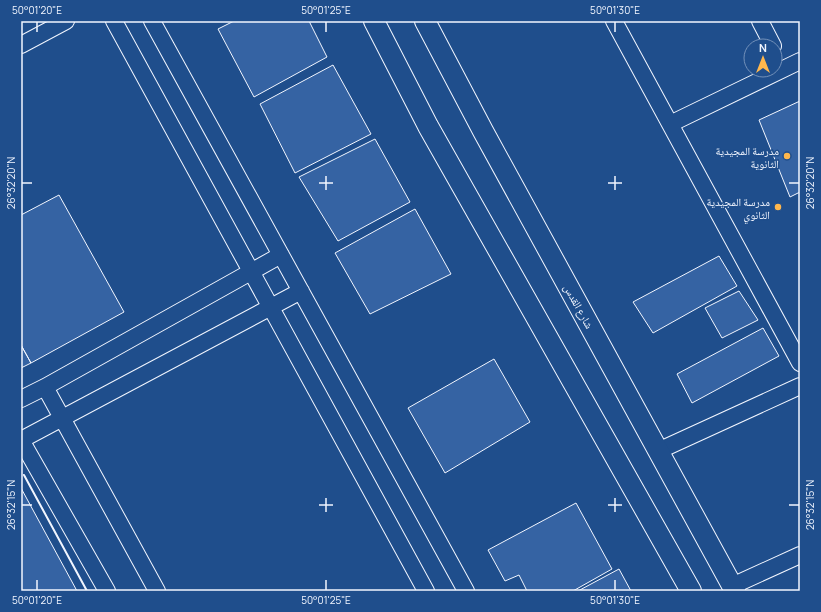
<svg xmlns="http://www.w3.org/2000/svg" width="821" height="612" viewBox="0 0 821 612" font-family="Manrope,'Noto Naskh Arabic',sans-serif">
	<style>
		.building { fill: #3563a3; stroke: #f2f6ff }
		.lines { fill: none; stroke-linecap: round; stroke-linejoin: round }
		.minor-casing { stroke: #f2f6ff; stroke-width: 18 }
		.major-casing { stroke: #f2f6ff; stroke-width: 22 }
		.minor { stroke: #1f4e8c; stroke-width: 16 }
		.major { stroke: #1f4e8c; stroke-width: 20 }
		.wall { stroke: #f2f6ff; stroke-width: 2 }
		.ticks { fill: none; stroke: #f2f6ff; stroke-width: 1.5 }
		.poi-dot { fill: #ffb74d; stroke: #1f4e8c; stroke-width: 1.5 }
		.labels { text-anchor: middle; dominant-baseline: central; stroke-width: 3; stroke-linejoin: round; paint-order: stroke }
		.poi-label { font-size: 11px; fill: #f2f6ff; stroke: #1f4e8c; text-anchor: end }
		.street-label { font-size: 11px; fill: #f2f6ff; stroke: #1f4e8c }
		.neatline { fill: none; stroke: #f2f6ff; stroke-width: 1.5 }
		.ticks-label { font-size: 10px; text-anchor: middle; fill: #f2f6ff }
	</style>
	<rect width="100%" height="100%" fill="#1f4e8c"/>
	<path class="building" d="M234,21H309L327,57L254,97L218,29Z
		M333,65L371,134L295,173L260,104Z
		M800,101V192L790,197L759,120Z
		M375,139L410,202L338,241L299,177Z
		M59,195L124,312L31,363L21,345V215Z
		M415,209L451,274L370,314L335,253Z
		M719,256L737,286L653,333L633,302Z
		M739,291L758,320L722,338L705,308Z
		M763,328L779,356L692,403L677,374Z
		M21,345L31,363L21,368Z
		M494,359L530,422L445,473L408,408Z
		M21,488L77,591H21Z
		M576,503L612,569L573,591H527L519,575L505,581L488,550Z
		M619,569L631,591H578Z"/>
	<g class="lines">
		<defs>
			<path id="minor" d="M114,21L426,591
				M152,21L466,591
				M614,21L800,363
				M760,21L773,46
				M21,45L66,21
				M670,124L800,61
				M45,387L157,591
				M21,399L45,387L281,255
				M21,440L301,291
				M21,440L107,591
				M658,451L800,386
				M732,586L800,555"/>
			<path id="major" d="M374,21L428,126L691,591
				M425,21L483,131L735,591"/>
		</defs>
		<use href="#minor" class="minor-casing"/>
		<use href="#major" class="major-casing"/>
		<use href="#minor" class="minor"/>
		<use href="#major" class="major"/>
		<path class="wall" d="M24,475L87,591"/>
	</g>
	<path class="ticks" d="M37,22V32M326,22V32M615,22V32M326,176V190M615,176V190M22,183H32M319,183H333M608,183H622M789,183H799M326,498V512M615,498V512M22,505H32M319,505H333M608,505H622M789,505H799M37,580V590M326,580V590M615,580V590"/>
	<g class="poi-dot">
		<circle cx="787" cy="156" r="4"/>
		<circle cx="778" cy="207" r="4"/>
	</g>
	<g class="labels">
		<g class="poi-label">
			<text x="779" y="150">مدرسة المجيدية<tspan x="779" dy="13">الثانوية</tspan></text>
			<text x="770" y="201">مدرسة المجيدية<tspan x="770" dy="13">الثانوي</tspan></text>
		</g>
		<g class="street-label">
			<text transform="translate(579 306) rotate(61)">شارع القدس</text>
		</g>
	</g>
	<rect width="821" height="612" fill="none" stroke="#1f4e8c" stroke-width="44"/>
	<g transform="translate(763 58)"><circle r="19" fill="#1f4e8c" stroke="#7391ba"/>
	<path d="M0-3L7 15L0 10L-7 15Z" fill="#ffb74d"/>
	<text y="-6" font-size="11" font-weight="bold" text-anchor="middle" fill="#f2f6ff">N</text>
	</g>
	<rect x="22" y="22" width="777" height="568" class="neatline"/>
	<g class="ticks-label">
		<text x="37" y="14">50°01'20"E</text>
		<text x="326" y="14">50°01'25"E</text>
		<text x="615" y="14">50°01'30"E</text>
		<text transform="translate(11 183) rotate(-90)" y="4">26°32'20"N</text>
		<text transform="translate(810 183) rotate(-90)" y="4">26°32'20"N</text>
		<text transform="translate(11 505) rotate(-90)" y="4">26°32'15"N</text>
		<text transform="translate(810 505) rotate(-90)" y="4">26°32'15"N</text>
		<text x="37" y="604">50°01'20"E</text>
		<text x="326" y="604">50°01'25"E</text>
		<text x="615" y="604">50°01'30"E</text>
	</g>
</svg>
